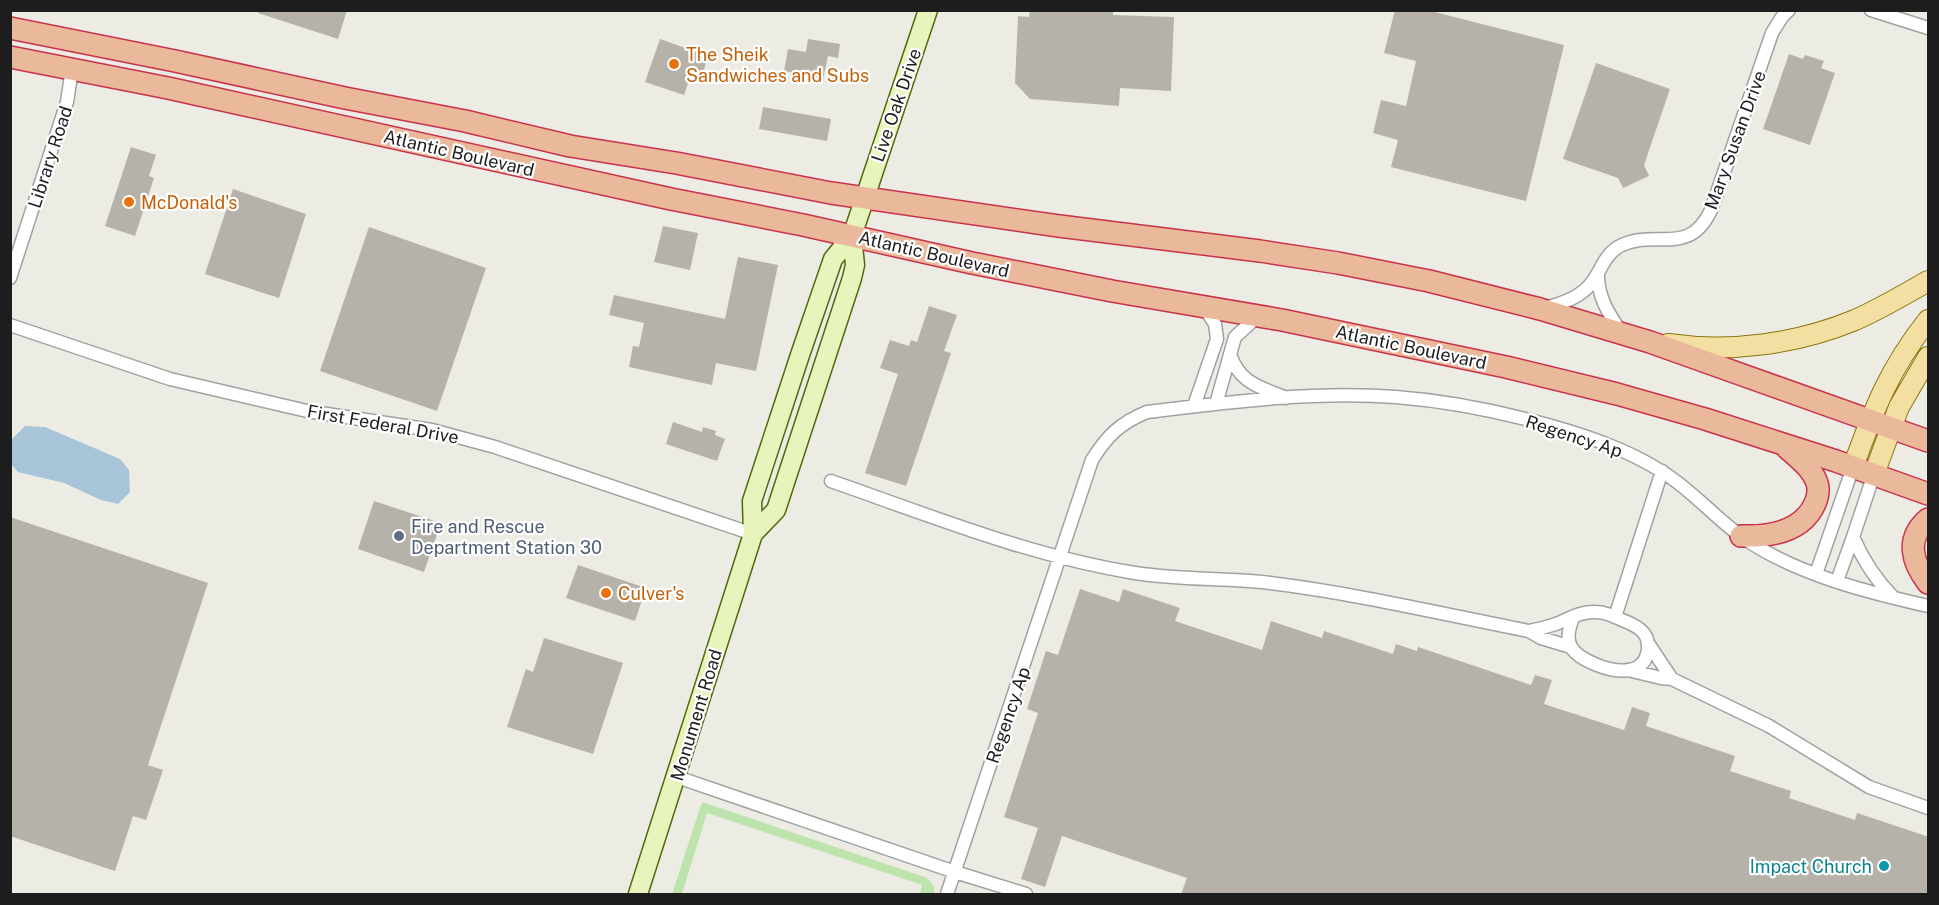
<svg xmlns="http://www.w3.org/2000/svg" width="1939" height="905" viewBox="0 0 1939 905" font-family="'Public Sans',sans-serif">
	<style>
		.grass { fill: #bee4ad }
		.water { fill: #a7c4d8 }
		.building { fill: #b6b2aa }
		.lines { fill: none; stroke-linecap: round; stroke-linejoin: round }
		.minor-casing { stroke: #a1a1a1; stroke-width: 15 }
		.secondary-casing { stroke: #506a0d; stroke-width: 21 }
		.primary-casing { stroke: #8a760c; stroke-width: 22 }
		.trunk-casing { stroke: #ca324c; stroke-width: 24 }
		.minor { stroke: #fff; stroke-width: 12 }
		.secondary { stroke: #e7f4bb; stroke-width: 18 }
		.primary { stroke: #f4dfa2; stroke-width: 20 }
		.trunk { stroke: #eab89a; stroke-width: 21 }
		.food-dot { fill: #e8710a; stroke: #fff; stroke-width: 2 }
		.service-dot { fill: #5c6f8a; stroke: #fff; stroke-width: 2 }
		.culture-dot { fill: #0f9aa8; stroke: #fff; stroke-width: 2 }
		.labels { text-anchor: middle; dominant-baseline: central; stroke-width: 4.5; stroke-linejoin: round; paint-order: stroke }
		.food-label { font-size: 18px; fill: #c56008; stroke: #fff; text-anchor: start }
		.street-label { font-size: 18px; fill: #1d1d1d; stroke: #fff }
		.service-label { font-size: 18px; fill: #4e5e75; stroke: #fff; text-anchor: start }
		.culture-label { font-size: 18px; fill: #0d838f; stroke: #fff; text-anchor: end }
	</style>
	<rect width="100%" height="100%" fill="#edece4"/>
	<path class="grass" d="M702,802L925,877C932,882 935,886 934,894H920L922,885L707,813L682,894H672Z"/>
	<path class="water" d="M25,426L45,427L120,459L129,470L130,492L118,504L101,500L64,483L18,472L11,464L12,439Z"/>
	<path class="building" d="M259,10H347L338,39L258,13Z
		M1030,10H1113V15L1174,17L1171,91L1120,88L1119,106L1030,99L1015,83L1018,16L1029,17Z
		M1395,10H1427L1564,45L1526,201L1391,167L1398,140L1373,133L1381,100L1406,106L1416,61L1384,53Z
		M660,39L708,56L703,73L693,69L684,95L645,82Z
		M808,39L840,44L838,58L828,56L823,79L784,71L788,49L806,52Z
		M1789,54L1803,59L1805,55L1824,61L1821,68L1835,73L1810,145L1763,129Z
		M1596,63L1670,89L1644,165L1649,176L1623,188L1618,178L1563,159Z
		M763,107L831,119L827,141L759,129Z
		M131,147L156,155L149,176L154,178L135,236L105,226Z
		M233,189L306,214L279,298L205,274Z
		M663,226L698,233L690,270L654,262Z
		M369,227L486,268L437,411L320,371Z
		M738,257L778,265L756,371L716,363L712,385L629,367L633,346L639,347L644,323L609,315L614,295L725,319Z
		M929,306L957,315L944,351L951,353L906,486L865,473L898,374L880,368L890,340L909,346L911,340L917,342Z
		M673,422L702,432L703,427L716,431L715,435L725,439L717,461L666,444Z
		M374,501L441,523L424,572L358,549Z
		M10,517L208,583L148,765L163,770L146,820L133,816L115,871L10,836Z
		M578,565L646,588L635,621L566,598Z
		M1080,589L1119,602L1123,589L1180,608L1175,621L1262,650L1271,621L1322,638L1324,631L1393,654L1396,644L1417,651L1418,647L1531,685L1535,675L1552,680L1544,704L1624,730L1632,707L1650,713L1646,726L1735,756L1730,771L1791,791L1789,798L1855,820L1857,813L1929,837V894H1181L1187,878L1062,836L1045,887L1021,879L1038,828L1004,817L1038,713L1027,709L1046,651L1058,655Z
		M544,638L623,663L593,754L507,727L526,669L533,672Z"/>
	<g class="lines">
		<defs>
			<path id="minor" d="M1871,10L1928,28
				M1598,273C1597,296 1609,315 1622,333
				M10,278L67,102L72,69
				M1545,308C1563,303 1582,297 1593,281C1602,268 1606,252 1622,245C1657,229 1689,257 1711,210L1772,33L1782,17L1789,10
				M10,325L170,379L307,411L432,430L495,447L753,534
				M1230,354C1239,383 1260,387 1286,398
				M1216,404L1235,337L1258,316
				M1194,406L1217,339L1215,324L1204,307
				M1874,474L1853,537C1863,560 1875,579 1893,597
				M831,481C931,516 1030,556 1135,573C1180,580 1225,578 1270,583C1358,594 1443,614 1529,631C1538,629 1547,627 1556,624C1569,619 1581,611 1596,612C1604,612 1614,616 1622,620C1630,623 1641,628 1645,635C1648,639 1648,644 1648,648C1646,676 1617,673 1597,665C1572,655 1561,644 1574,616
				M1816,574L1853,467
				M1837,581L1853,537
				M1615,617L1662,471
				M1529,631L1541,638L1571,647
				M1648,643L1672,679L1769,726L1869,787L1928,808
				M1632,671L1661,678L1672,679
				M677,777L955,872L1026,894
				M947,894L1092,460C1107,436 1120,423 1147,412C1229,402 1313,391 1396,397C1447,401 1498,411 1548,425C1587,436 1626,449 1661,471C1691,489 1714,517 1742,537C1795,574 1866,592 1928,606"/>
			<path id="secondary" d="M753,534L776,510L852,278L855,265L852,236
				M638,894L753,534L752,501L800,355L833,259L852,236L928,10"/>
			<path id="primary" d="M1668,344C1730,353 1797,344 1855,320C1880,309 1904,295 1928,281
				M1853,467C1874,409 1889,369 1928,320
				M1874,474L1899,407L1928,357"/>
			<path id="trunk" d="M10,28L175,61L345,98L465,121L570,146L676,163L831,193L1059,226L1260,251L1338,263L1429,281L1540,309L1650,342L1928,441
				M10,57L168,88L671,199L803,225L972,263L1112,291L1282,320L1506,367L1617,394L1705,419L1836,461L1928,494
				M1928,519C1905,539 1912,562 1928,583
				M1741,536C1770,537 1804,532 1816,501C1818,496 1819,488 1817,483C1812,468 1798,458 1787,448"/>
		</defs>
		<use href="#minor" class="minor-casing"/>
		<use href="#secondary" class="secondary-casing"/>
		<use href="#primary" class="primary-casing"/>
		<use href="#trunk" class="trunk-casing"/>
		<use href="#minor" class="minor"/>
		<use href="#secondary" class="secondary"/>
		<use href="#primary" class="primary"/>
		<use href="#trunk" class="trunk"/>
	</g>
	<g class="food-dot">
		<circle cx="674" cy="64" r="6"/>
		<circle cx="129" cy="202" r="6"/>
		<circle cx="606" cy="593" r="6"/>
	</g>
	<circle class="service-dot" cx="399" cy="536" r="6"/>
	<circle class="culture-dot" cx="1884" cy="866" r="6"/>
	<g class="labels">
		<g class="food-label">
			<text x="686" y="54">The Sheik<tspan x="686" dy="21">Sandwiches and Subs</tspan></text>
			<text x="141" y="202">McDonald's</text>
			<text x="618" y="593">Culver's</text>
		</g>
		<g class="street-label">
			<text transform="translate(896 105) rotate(-71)">Live Oak Drive</text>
			<text transform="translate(1735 140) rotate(-70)">Mary Susan Drive</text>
			<text transform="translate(459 153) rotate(13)">Atlantic Boulevard</text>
			<text transform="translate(50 157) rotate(-72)">Library Road</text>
			<text transform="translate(934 254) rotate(13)">Atlantic Boulevard</text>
			<text transform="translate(1411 347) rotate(12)">Atlantic Boulevard</text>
			<text transform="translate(383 424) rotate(10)">First Federal Drive</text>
			<text transform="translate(1574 436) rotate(18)">Regency Ap</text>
			<text transform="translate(696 715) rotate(-73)">Monument Road</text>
			<text transform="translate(1008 715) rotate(-71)">Regency Ap</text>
		</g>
		<g class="service-label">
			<text x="411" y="526">Fire and Rescue<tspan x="411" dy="21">Department Station 30</tspan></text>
		</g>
		<g class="culture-label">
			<text x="1872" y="866">Impact Church</text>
		</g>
	</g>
	<rect width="1939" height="905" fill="none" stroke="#1d1d1d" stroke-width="24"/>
</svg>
